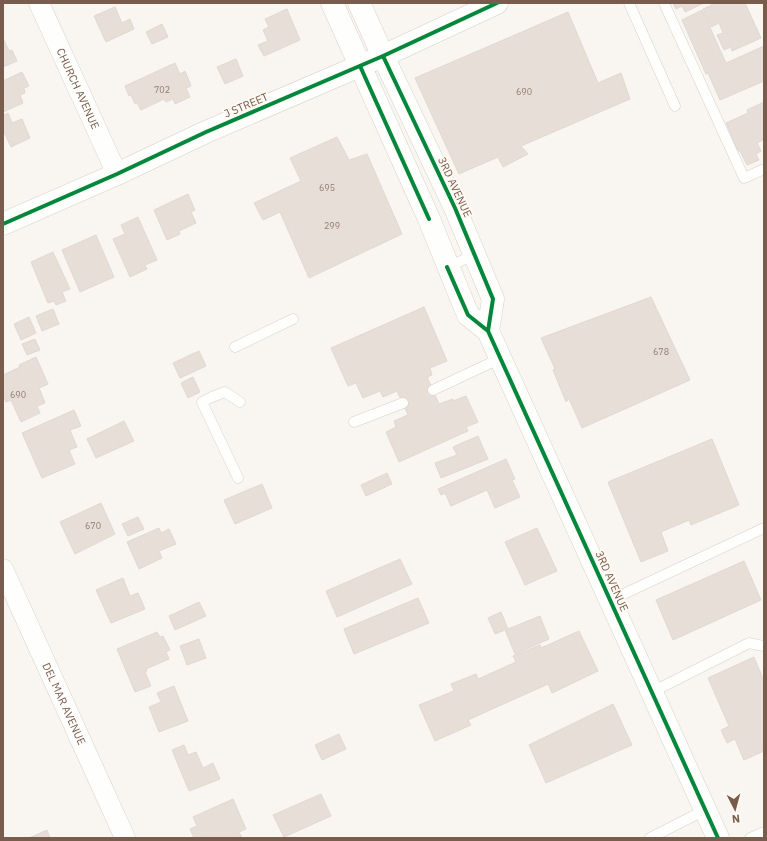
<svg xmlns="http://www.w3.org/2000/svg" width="767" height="841" viewBox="0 0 767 841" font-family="'IBM Plex Sans',sans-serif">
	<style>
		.building { fill: #e6ded7; stroke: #e2d8d2 }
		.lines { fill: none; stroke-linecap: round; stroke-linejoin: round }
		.service-casing { stroke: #d7d1cb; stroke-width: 11 }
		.minor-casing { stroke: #d7d1cb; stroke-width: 21 }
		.tertiary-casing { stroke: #d7d1cb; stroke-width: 23 }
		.secondary-casing { stroke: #d9d2cb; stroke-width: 23 }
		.service { stroke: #fefefd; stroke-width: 10 }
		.minor { stroke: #fefefd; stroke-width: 20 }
		.tertiary { stroke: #fefefd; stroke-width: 22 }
		.secondary { stroke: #fefefd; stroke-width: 22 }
		.cycleway-casing { stroke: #fffaf3; stroke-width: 6 }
		.cycleway { stroke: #00873e; stroke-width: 4 }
		.labels { text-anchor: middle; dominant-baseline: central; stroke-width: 3.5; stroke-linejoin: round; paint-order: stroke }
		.number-label { font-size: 9px; fill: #977e72 }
		.street-label { font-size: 11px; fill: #7a5c4d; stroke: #fffaf3 }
	</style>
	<rect width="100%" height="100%" fill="#f9f5f0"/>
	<path class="building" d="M673,3H704L685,12L682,6L676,9Z
		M711,3H745L761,38L732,51L731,47L724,50L717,35L723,33L719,23L711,27L703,9L712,5Z
		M115,7L122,23L130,19L134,29L106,42L94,16Z
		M287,9L300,40L264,56L258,45L268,41L263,30L269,27L265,19Z
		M702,10L726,63L764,46V81L720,100L708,73L706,74L682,20Z
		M568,12L598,83L621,73L630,99L521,146L528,154L503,167L498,157L459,174L415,78Z
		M162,24L168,37L152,44L146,32Z
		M3,38L9,51L12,50L17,61L3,67Z
		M236,59L243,76L225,84L217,67Z
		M175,63L180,74L185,71L191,86L186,88L190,97L175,104L173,99L166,102L164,99L141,110L137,103L135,104L131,95L129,96L125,86Z
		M22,72L29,86L24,88L25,93L20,95L23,103L3,112V81Z
		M764,102V136L762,137L763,140L757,143L761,151L756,154L759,160L747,165L740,151H738L726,123L748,113L747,110Z
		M8,113L12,123L22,119L30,138L11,147L3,130V116Z
		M337,137L349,160L367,154L402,234L309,278L280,212L263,220L254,203L301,181L290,158Z
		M188,194L195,210L191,212L196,223L179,231L180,234L167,240L154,210Z
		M138,217L157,260L145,265L147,269L130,277L113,239L125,234L121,225Z
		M96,235L114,277L80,292L62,250Z
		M53,252L70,289L62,292L66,301L56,305L54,301L48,303L31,262Z
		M651,297L690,380L582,428L569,399L566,402L553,370L555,369L541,338Z
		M424,307L447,361L430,368L432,375L427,377L439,404L453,399V401L466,396L478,422L466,427L468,431L399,462L386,432L396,427L394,421L408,415L397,391L383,397L380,391L363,398L356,383L348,386L331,348Z
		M53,309L59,324L42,331L36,316Z
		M29,317L36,333L21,340L14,324Z
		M35,339L40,350L27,355L22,344Z
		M199,351L206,366L180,378L173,363Z
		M36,357L48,384L39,388L45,403L37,406L40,413L21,422L11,400L6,402L3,396V374V375L20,367L19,365Z
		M193,377L200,392L188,398L181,383Z
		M74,410L81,426L70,430L77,447L69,450L75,464L42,478L22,433Z
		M124,421L134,441L96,458L87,439Z
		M478,436L488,459L441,478L435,463L457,455L453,447Z
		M712,439L739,505L691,525L689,520L661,532L668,551L641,562L608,482Z
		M506,459L515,479L512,480L520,497L495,508L487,490L451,506L445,493L441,495L438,489Z
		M387,473L392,484L366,496L361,485Z
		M262,484L272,508L235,524L224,500Z
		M101,503L115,534L75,554L60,522Z
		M138,517L144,529L128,536L122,524Z
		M159,528L161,533L169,529L176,544L159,551L162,558L139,569L127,542Z
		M537,528L557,571L525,585L505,542Z
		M400,559L412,584L337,617L326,591Z
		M744,561L761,600L673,640L656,600Z
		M123,578L130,596L138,593L145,609L111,623L96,590Z
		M418,598L429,623L354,654L344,629Z
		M199,602L206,616L175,630L169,616Z
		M501,612L508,629L540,616L549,639L515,654L505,630L495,634L488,618Z
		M579,631L598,671L552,693L548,684L468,720L471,725L435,741L419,705L454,691L451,684L476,674L478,679L516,662L513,656L540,645L541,648Z
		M157,632L160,637L163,636L170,650L166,652L169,659L146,669L147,671L145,672L151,686L135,692L117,649Z
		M199,639L206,658L187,665L180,646Z
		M754,657L764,681V751L744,760L735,739L727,743L721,730L729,726L708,678Z
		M174,686L188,721L159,732L149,707L161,702L157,693Z
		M613,704L632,745L546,783L529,745Z
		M339,734L346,749L322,760L315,745Z
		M184,745L188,755L196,752L203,768L213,763L220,779L189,791L172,750Z
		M321,794L331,816L284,837L273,815Z
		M233,799L246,829L239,832L242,838H194L190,829L197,826L193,817Z
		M47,830L50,838H29Z"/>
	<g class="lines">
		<defs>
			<path id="service" d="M629,3L675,106
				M664,3L744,178L764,169
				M447,267L475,255
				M235,347L293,319
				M433,390L501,358
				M354,422L403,403
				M238,478L202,402L212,397L225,392L240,402
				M611,600L764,528
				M652,692L749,643L764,646
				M650,838L705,810
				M750,838L764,832"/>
			<g id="minor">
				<path id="s1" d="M39,3L117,174"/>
				<path id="s2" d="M3,569L125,838"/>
			</g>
			<path id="tertiary" d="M3,224L117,174L206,132L383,56L497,3"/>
			<path id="secondary" d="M332,3L429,219L468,315L488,331L718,838
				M359,3L383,56L455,208L493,299L488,331"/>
		</defs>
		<use href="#service" class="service-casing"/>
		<use href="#minor" class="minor-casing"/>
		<use href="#tertiary" class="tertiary-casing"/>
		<use href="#secondary" class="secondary-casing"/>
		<use href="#service" class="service"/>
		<use href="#minor" class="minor"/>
		<use href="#tertiary" class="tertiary"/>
		<use href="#secondary" class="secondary"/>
		<defs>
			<path id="cycleway" d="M383,56L455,208L493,299L488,331
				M360,66L429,219
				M3,224L117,174L206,132L383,56L497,3
				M447,267L468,315L488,331L718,838"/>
		</defs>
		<use href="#cycleway" class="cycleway-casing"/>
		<use href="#cycleway" class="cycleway"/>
	</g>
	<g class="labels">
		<g class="number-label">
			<text x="162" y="89">702</text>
			<text x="524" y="91">690</text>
			<text x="327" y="187">695</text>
			<text x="332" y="225">299</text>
			<text x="661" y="351">678</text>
			<text x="18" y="394">690</text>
			<text x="93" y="525">670</text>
		</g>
		<g class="street-label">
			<text stroke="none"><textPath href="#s1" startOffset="94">CHURCH AVENUE</textPath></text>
			<text transform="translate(246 105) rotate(-23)">J STREET</text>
			<text transform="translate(455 187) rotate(65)">3RD AVENUE</text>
			<text transform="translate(612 581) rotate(66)">3RD AVENUE</text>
			<text stroke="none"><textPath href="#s2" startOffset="148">DEL MAR AVENUE</textPath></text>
		</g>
	</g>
	<rect width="767" height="841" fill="none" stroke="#7a5c4d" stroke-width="8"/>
	<g transform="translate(735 809) rotate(174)" stroke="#fffaf3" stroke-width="3" paint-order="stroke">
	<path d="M0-3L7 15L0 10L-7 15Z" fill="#7a5c4d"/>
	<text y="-6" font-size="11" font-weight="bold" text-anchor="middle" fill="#7a5c4d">N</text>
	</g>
</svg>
